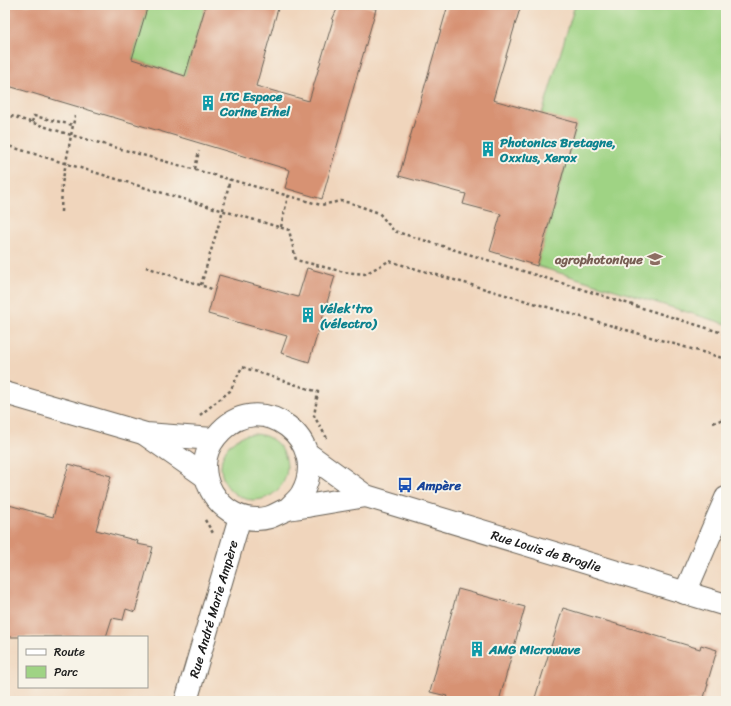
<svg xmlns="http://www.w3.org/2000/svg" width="731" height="706" viewBox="0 0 731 706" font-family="Sriracha,sans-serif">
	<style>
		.built { fill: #f0d5bc; fill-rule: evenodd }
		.green { fill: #9fd384; stroke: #5e7850 }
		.building { fill: #d79273 }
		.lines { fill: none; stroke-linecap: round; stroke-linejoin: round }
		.minor-casing { stroke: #676055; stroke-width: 24 }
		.path { stroke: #676055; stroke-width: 2.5; stroke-dasharray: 3 3; stroke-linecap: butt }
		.minor { stroke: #fff; stroke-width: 22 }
		.labels { text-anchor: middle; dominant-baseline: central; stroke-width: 4; stroke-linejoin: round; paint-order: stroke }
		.culture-label { font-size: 13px; font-weight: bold; fill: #0d838f; stroke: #f7f3e8; text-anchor: start }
		.education-label { font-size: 13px; font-weight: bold; fill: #785e54; stroke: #f7f3e8; text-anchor: end }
		.transit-label { font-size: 13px; font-weight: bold; fill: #164399; stroke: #f7f3e8; text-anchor: start }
		.street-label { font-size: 13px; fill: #1c1c1c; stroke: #f7f3e8 }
	</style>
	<rect width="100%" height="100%" fill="#f7f3e8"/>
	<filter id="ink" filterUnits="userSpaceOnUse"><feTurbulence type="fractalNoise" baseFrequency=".025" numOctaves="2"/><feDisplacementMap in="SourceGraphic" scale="8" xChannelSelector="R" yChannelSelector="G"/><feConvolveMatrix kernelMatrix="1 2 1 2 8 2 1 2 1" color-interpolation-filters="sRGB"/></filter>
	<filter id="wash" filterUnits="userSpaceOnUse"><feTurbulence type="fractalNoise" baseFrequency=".012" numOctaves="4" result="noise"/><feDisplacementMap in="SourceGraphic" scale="16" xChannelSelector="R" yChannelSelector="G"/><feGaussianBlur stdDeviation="0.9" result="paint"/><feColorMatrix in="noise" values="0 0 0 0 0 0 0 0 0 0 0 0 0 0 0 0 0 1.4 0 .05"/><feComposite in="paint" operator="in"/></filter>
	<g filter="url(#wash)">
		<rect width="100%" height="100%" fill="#f1dfc0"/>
		<path class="built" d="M5,5H726V701H5ZM19,637H147V687H19Z"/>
		<path class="green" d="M148,5H206L185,76L132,59Z
			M575,5H726V324L537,266L577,124L542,114Z
			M221 467a33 33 0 1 1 66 0a33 33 0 1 1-66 0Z"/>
		<g id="blocks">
			<path class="building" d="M5,5H148L132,59L185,76L206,5H279L256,86L309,101L333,20H332L339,5H362L376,9L322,199L285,188L290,170L5,85Z
				M448,5H521L493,100L577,123L537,266L490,251L501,214L463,204L466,194L399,176Z
				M307,268L335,276L309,362L281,353L287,336L208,314L219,275L298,297Z
				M69,464L111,476L96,530L138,541L137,544L153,547L135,612L126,609L123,620L112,618L106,637H5V504L53,517Z
				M458,589L525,607L499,701H445L447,696L430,692Z
				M563,608L700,649L701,645L717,650L707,684H708L703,701H600L586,697L585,701H534Z"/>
		</g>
	</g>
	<g filter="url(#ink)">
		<use href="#blocks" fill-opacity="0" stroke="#676055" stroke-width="1"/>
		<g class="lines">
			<defs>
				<g id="minor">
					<path d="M5,393L146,434L213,439"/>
					<path d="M146,435L206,477"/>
					<path id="s1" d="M308,454L366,496L726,605"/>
					<path d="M288,509C292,504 299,499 302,493C331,441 262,388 221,431C214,438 208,447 206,457C200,488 225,519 257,519C272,519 276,513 288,509C296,507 305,507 312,505C330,502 348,499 366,496"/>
					<path d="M685,593L726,498"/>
					<path id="s2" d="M186,701L240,517"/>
				</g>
			</defs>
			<use href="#minor" class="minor-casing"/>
			<path class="path" d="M5,114L71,135L321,205L341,201L351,203L379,213L394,231L726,334
				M32,122L34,116L73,125L75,116
				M5,145L156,191L289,230L296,260L344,272L365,274L389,261L726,359
				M195,169L199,151
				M61,212L62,184L73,125
				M281,227L288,196
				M146,267L215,290
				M201,285L223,210L230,179
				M200,415L230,391L242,367L318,392L314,416L328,440
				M713,423L726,418
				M205,520L213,533"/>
			<use href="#minor" class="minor"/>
		</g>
	</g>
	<defs>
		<symbol id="building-bare" viewBox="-9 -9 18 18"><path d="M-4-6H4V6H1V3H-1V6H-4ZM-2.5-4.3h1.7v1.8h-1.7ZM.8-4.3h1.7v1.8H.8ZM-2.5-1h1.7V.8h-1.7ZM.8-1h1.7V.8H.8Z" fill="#0f9aa8" stroke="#f7f3e8" stroke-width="2.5" paint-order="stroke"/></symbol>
		<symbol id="university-bare" viewBox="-9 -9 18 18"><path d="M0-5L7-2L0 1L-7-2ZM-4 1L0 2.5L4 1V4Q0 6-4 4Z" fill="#8d6e63" stroke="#f7f3e8" stroke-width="2.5" paint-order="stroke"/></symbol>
		<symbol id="bus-bare" viewBox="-9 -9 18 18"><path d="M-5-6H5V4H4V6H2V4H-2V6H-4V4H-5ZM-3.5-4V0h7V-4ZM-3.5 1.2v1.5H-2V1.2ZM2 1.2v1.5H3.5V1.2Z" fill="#1a4fb4" stroke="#f7f3e8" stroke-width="2.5" paint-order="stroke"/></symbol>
	</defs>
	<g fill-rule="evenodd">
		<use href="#building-bare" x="197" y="92" width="22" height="22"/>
		<use href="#building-bare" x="477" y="138" width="22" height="22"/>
		<use href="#university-bare" x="644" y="248" width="22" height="22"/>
		<use href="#building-bare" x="297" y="304" width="22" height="22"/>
		<use href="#bus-bare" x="394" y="474" width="22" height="22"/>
		<use href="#building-bare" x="466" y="638" width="22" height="22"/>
	</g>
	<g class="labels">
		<g class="culture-label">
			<text x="220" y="96">LTC Espace<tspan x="220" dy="15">Corine Erhel</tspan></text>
			<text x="500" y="142">Photonics Bretagne,<tspan x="500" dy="15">Oxxius, Xerox</tspan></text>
			<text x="320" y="308">Vélek'tro<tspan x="320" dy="15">(vélectro)</tspan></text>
			<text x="489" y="649">AMG Microwave</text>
		</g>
		<g class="education-label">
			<text x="643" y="259">agrophotonique</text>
		</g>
		<g class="transit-label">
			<text x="417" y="485">Ampère</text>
		</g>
		<g class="street-label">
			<text stroke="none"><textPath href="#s1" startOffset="260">Rue Louis de Broglie</textPath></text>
			<text stroke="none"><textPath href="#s2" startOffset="96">Rue André Marie Ampère</textPath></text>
		</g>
	</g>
	<rect width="731" height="706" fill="none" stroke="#f7f3e8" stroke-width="20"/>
	<rect x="18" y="636" width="130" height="52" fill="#f7f3e8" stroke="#9f9d96"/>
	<rect x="26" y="649" width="20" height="6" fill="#ffffff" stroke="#9f9d96"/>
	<text x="54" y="656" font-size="12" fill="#1c1c1c">Route</text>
	<rect x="26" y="666" width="20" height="12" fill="#9fd384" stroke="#9f9d96"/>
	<text x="54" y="676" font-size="12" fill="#1c1c1c">Parc</text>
</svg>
